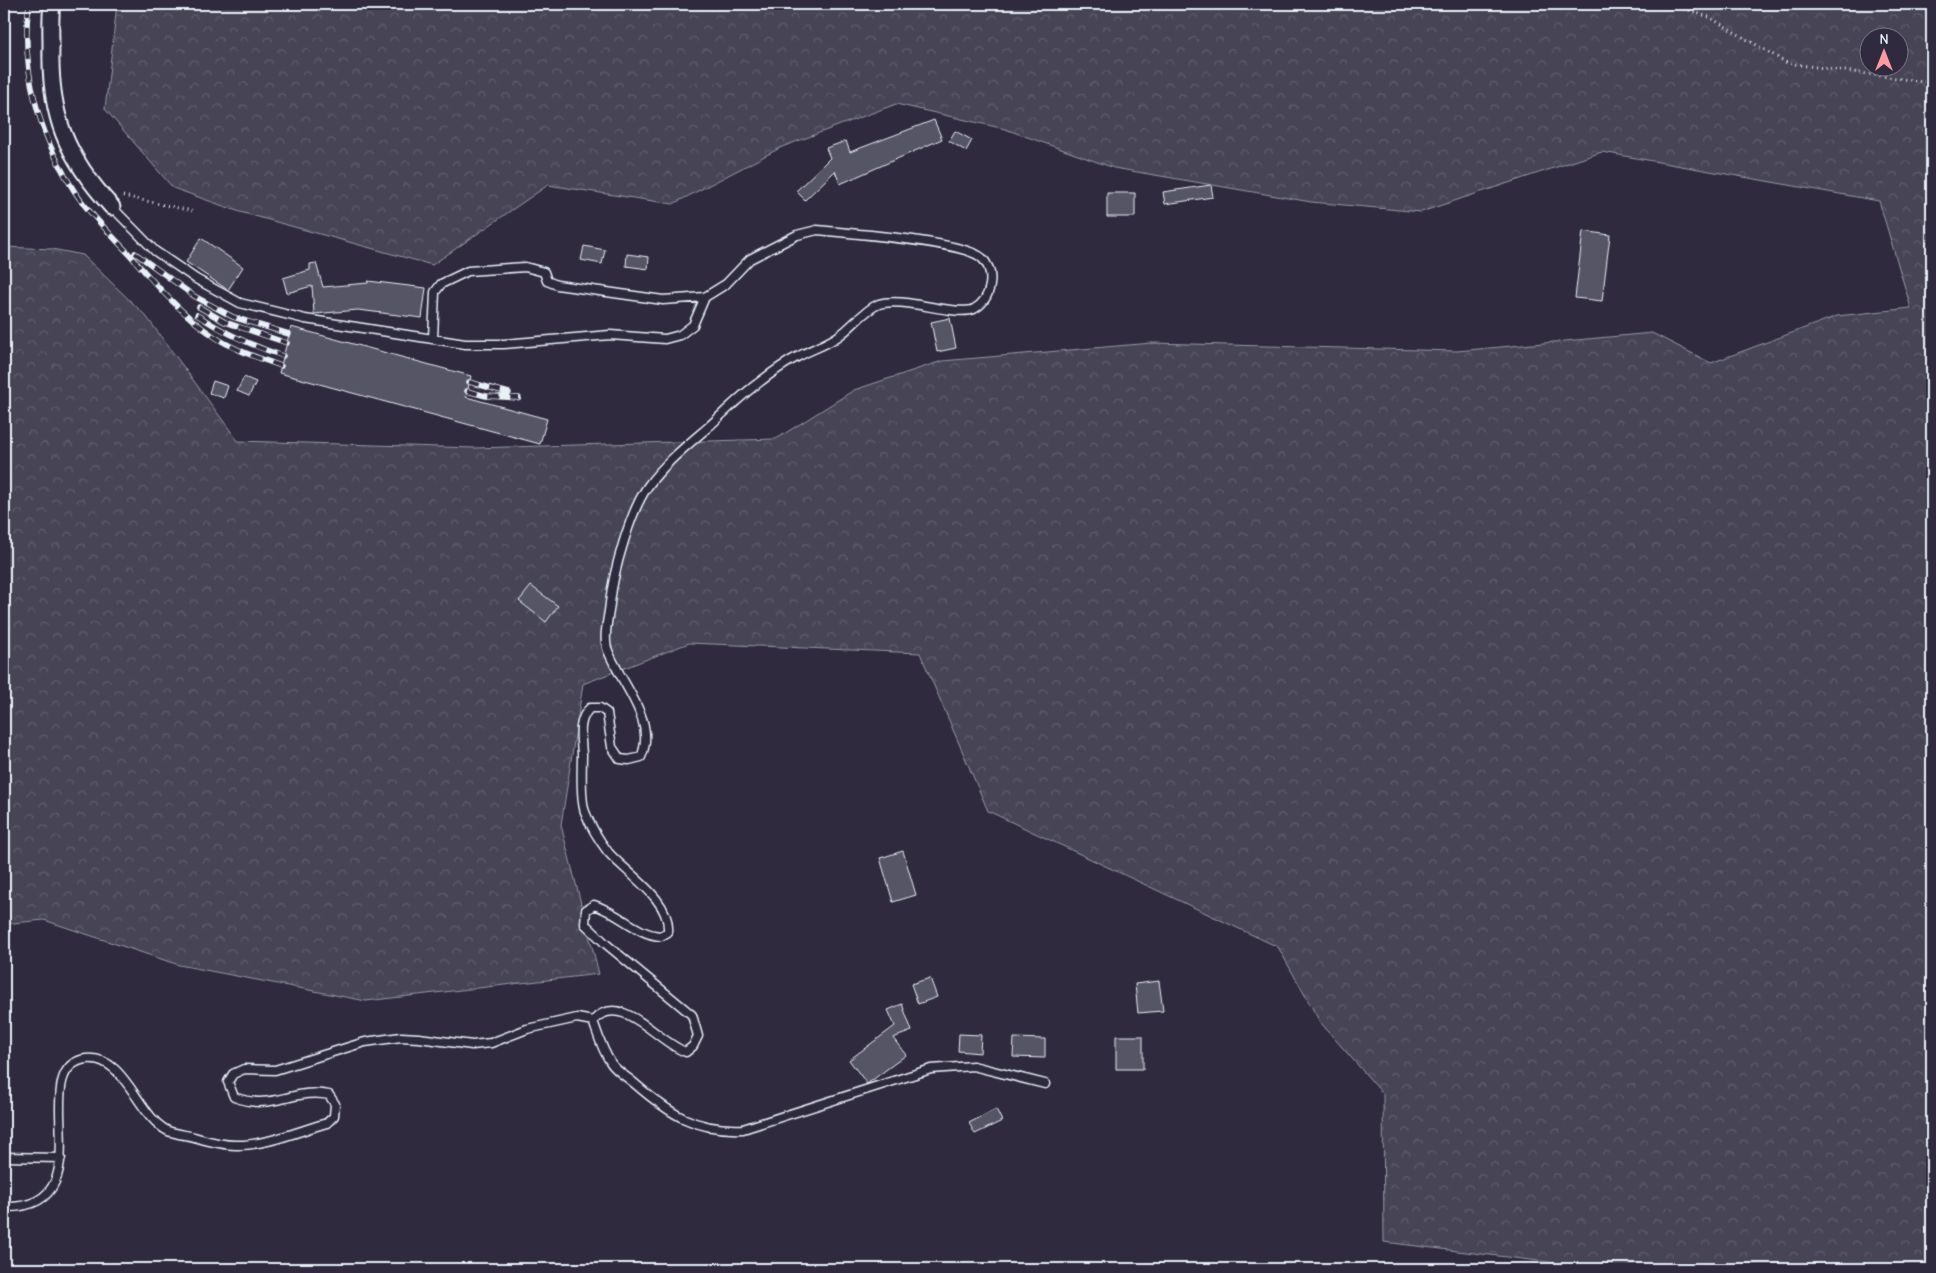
<svg xmlns="http://www.w3.org/2000/svg" width="1936" height="1273" viewBox="0 0 1936 1273" font-family="'Comic Neue',sans-serif">
	<style>
		.forest { fill: url(#forest-crowns); stroke: #979aa6; fill-rule: evenodd }
		.building { fill: #575565; stroke: #e8f1f8 }
		.lines { fill: none; stroke-linecap: round; stroke-linejoin: round }
		.lane-casing { stroke: #e8f1f8; stroke-width: 11 }
		.street-casing { stroke: #e8f1f8; stroke-width: 19 }
		.path { stroke: #e8f1f8; stroke-width: 3; stroke-dasharray: 1 4; stroke-linecap: butt }
		.lane { stroke: #2f2a3d; stroke-width: 8 }
		.street { stroke: #2f2a3d; stroke-width: 15 }
		.rail-casing { stroke: #e8f1f8; stroke-width: 5.5 }
		.rail { stroke: #2f2a3d; stroke-width: 4; stroke-dasharray: 11; stroke-linecap: butt }
	</style>
	<defs>
		<pattern id="forest-crowns" width="20" height="18" patternUnits="userSpaceOnUse" patternTransform="scale(1.25)"><rect width="20" height="18" fill="#464455"/><path d="M2 6a3 3 0 1 1 6 0M12 15a3 3 0 1 1 6 0" fill="none" stroke="#615f6e"/></pattern>
	</defs>
	<rect width="100%" height="100%" fill="#2f2a3d"/>
	<filter id="ink" filterUnits="userSpaceOnUse"><feTurbulence type="fractalNoise" baseFrequency=".02" numOctaves="2"/><feDisplacementMap in="SourceGraphic" scale="10" xChannelSelector="R" yChannelSelector="G"/><feConvolveMatrix kernelMatrix="1 2 1 2 8 2 1 2 1" color-interpolation-filters="sRGB"/></filter>
	<g filter="url(#ink)">
		<path class="forest" d="M117,4H1932V1269H1604L1384,1242L1383,1094L1320,1022L1278,947L988,811L920,653L689,643L583,684L561,825L599,974L366,1001L179,965L44,920L4,924V247L52,249L83,255L146,316L238,441L475,448L776,439L854,390L942,361L1152,343L1457,351L1652,333L1711,363L1837,316L1911,308L1879,201L1602,152L1421,212L1311,202L1114,168L1005,129L896,104L782,147L673,204L548,185L432,265L240,212L173,188L105,109ZM1868,38H1898V68H1868Z"/>
		<path class="building" d="M934,120L942,139L840,184L835,171L805,200L796,191L830,158L826,148L846,141L850,152Z
			M955,131L972,140L966,151L949,141Z
			M1211,185L1213,197L1165,204L1163,192Z
			M1107,193H1135V217H1107Z
			M1583,231L1610,235L1602,301L1575,298Z
			M201,238L243,267L228,290L186,262Z
			M584,246L605,250L602,264L581,260Z
			M627,254L649,257L648,269L626,266Z
			M316,263L323,287L368,283V281L426,288L422,318L358,310L314,314L312,286L287,293L283,278L310,270V264Z
			M950,318L956,348L937,352L931,322Z
			M291,327L471,376L466,397L547,419L540,444L279,373Z
			M244,377L256,382L249,396L237,391Z
			M213,381L228,386L224,398L209,393Z
			M531,586L558,606L546,622L519,601Z
			M903,851L916,895L893,902L880,858Z
			M930,978L937,997L918,1004L911,984Z
			M1159,981L1163,1011L1138,1013L1135,984Z
			M902,1004L912,1031L893,1038L906,1055L867,1084L849,1060L895,1026L888,1010Z
			M959,1034L981,1035L980,1053L958,1051Z
			M1116,1036H1143V1069H1116Z
			M1014,1038L1045,1039V1058L1013,1057Z
			M996,1109L1002,1121L975,1134L969,1123Z"/>
		<g class="lines">
			<defs>
				<path id="lane" d="M112,207L155,251L196,279L240,303L305,319L465,344H504L610,335L665,339L680,335L693,325L705,297L726,284L750,259L797,235L817,230C847,233 964,241 982,258C996,272 992,299 974,309C957,317 901,296 879,304C864,310 853,326 840,335C828,344 812,349 799,356C785,363 770,374 757,384C739,397 723,414 706,429C686,446 663,465 648,486C630,511 613,573 610,603C609,616 603,635 607,648C619,682 658,720 641,757L629,760L620,759L612,747L607,713L600,708H590C577,720 581,738 582,754C582,770 580,798 585,812C590,825 599,840 608,852C627,874 671,899 668,932L661,936C637,935 618,912 594,905L586,910L585,924L606,944L692,1015L698,1036L693,1046L686,1052C659,1044 621,989 593,1021C598,1035 602,1050 611,1063C616,1071 627,1077 634,1083C670,1114 694,1131 743,1129L931,1069L973,1066L1045,1084
					M433,338L435,292L441,284L468,271L525,267L544,272L547,281L557,285L663,300L705,297
					M4,1157L61,1158
					M4,1207C110,1210 22,1068 86,1059C125,1054 137,1116 168,1131C176,1134 186,1135 194,1137C208,1141 221,1145 235,1145C265,1146 298,1131 327,1123L334,1116L335,1104L329,1095C295,1087 272,1112 234,1097L228,1082L233,1074L244,1069L275,1070L365,1042L401,1037L419,1038L472,1045L491,1043L527,1029L577,1018L593,1021"/>
				<path id="street" d="M52,4C50,17 51,32 51,46C49,115 66,157 112,207"/>
			</defs>
			<use href="#lane" class="lane-casing"/>
			<use href="#street" class="street-casing"/>
			<path class="path" d="M1670,4L1709,17L1787,63L1932,83
				M123,196L192,211"/>
			<use href="#lane" class="lane"/>
			<use href="#street" class="street"/>
			<defs>
				<path id="rail" d="M29,4C20,69 39,134 73,189C88,213 111,234 130,255C155,284 182,315 215,337C235,350 258,358 281,366
					M135,253L194,296L233,317L289,334
					M199,307L225,322L287,343
					M197,315C225,333 252,346 283,356
					M469,382L509,393
					M467,391L486,396L519,398"/>
			</defs>
			<use href="#rail" class="rail-casing"/>
			<use href="#rail" class="rail"/>
		</g>
	</g>
	<rect width="1936" height="1273" fill="none" stroke="#2f2a3d" stroke-width="20"/>
	<rect x="10" y="10" width="1916" height="1253" fill="none" stroke="#e8f1f8" stroke-width="2" filter="url(#ink)"/>
	<g transform="translate(1884 52)"><circle r="24" fill="#2f2a3d" stroke="#797a88"/>
	<path d="M0-4L9 19L0 12L-9 19Z" fill="#ff9aa2"/>
	<text y="-8" font-size="14" font-weight="bold" text-anchor="middle" fill="#e8f1f8">N</text>
	</g>
</svg>
